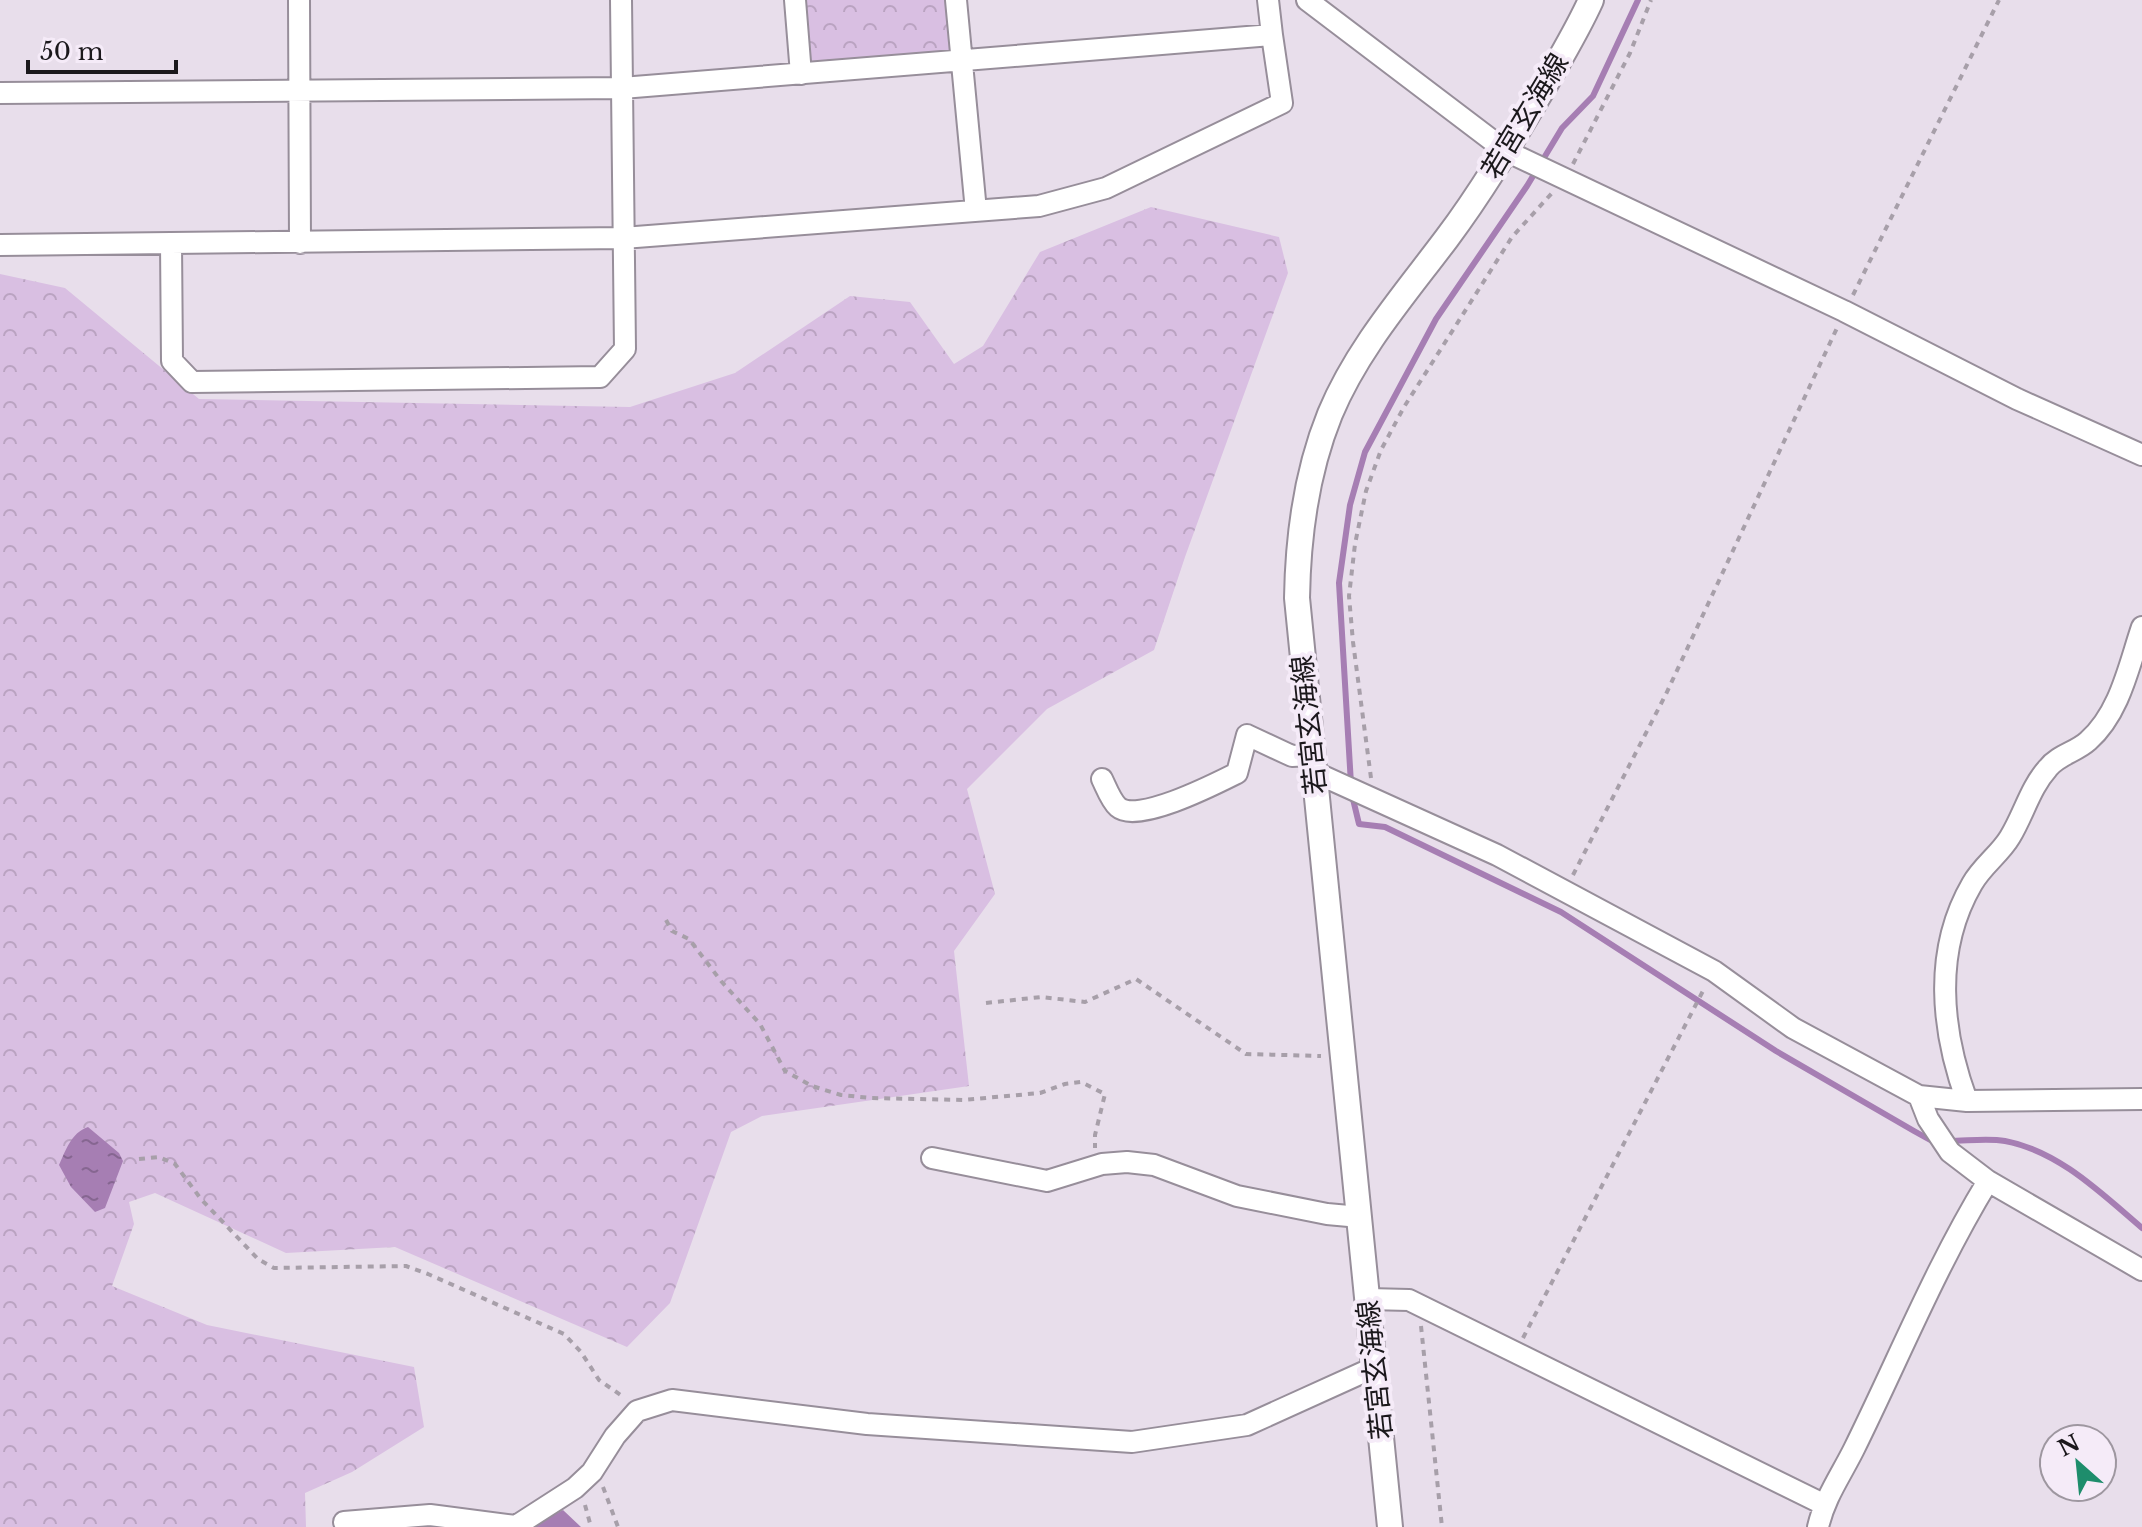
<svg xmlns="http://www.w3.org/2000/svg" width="2142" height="1527" viewBox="0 0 2142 1527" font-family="'Libre Baskerville','Noto Sans JP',serif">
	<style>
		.forest { fill: url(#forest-crowns) }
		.water { fill: url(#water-ripples) }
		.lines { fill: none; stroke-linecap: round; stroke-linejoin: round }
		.stream { stroke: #a67eb3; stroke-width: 6 }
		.minor-casing { stroke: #978e9a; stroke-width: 24 }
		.major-casing { stroke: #978e9a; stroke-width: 28 }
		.path { stroke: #a79fa9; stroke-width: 4; stroke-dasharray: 6 6; stroke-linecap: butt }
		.minor { stroke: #fff; stroke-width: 20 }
		.major { stroke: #fff; stroke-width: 24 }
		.labels { text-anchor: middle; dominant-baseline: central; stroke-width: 8; stroke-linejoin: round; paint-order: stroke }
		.street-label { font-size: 28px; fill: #1b181c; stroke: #f5ebf8 }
	</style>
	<defs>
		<pattern id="forest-crowns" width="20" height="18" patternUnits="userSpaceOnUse" patternTransform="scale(2)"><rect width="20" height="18" fill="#d9bfe2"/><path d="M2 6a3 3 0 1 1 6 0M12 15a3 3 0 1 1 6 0" fill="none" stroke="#baa3c1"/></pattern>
		<pattern id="water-ripples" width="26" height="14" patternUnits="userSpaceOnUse" patternTransform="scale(2)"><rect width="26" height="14" fill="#a67eb3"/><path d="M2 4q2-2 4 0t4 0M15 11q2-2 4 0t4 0" fill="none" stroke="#866691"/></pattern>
	</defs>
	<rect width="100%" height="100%" fill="#e8deeb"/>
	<path class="forest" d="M801,0H948L952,48L945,54L812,64L805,56Z
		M1151,207L1279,237L1288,273L1185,557L1154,650L1047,709L967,789L995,894L954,951L969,1086L762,1116L731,1132L670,1303L627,1347L395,1247L286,1253L155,1193L129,1202L134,1224L112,1286L207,1325L414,1367L424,1427L352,1472L305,1493L306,1527H0V274L65,288L199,399L630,407L735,373L850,296L910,302L954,364L983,346L1040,252Z"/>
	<path class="water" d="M88,1127L119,1153L123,1161L105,1208L95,1212L71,1187L59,1165C66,1150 71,1133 88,1127Z
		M563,1510L581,1527H528Z"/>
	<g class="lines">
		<path class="stream" d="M1351,784L1339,583L1350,505L1365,452L1436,319L1527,186L1562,128L1593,96L1638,0
			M1352,795L1359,824L1385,827L1561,912L1776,1051L1914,1131L1932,1141H1937
			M1949,1141C1967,1141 1987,1138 2005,1141C2059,1151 2102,1194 2142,1228"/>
		<defs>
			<path id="minor" d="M299,0L300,243
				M795,0L801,74
				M956,0L976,211
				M1268,0L1272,35
				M1307,0L1506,151L1844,311L2017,399L2142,455
				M0,93L622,88L1272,35L1282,103L1106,188L1039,206L623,238L0,245
				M171,243L172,361L192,382L600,377L625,349L621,0
				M1314,772L1497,855L1714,971L1793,1028L1919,1096L1967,1101L2142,1099
				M1102,779C1106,787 1111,801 1118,807C1137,824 1215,784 1237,773L1247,735L1292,756L1311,755
				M1919,1096L1928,1119L1950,1152L1988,1181L2142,1270
				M1967,1101C1941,1030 1933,951 1972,884C1982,866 2000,854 2010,837C2024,814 2030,788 2048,768C2058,755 2076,752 2088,741C2120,713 2129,665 2142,627
				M932,1158L1047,1181L1102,1164L1127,1162L1154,1165L1237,1196L1327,1214L1360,1217
				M1368,1299L1409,1300L1823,1504
				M344,1522L430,1515L516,1526L575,1488L592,1472L615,1436L637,1411L672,1400L867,1424L1132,1442L1247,1425L1375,1367
				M1818,1527C1825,1497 1840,1477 1854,1449C1898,1360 1936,1266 1988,1181"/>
			<path id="major" d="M1390,1527L1297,598C1298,535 1306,473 1330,414C1357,349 1405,294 1447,238C1483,190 1514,137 1545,85C1561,57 1578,29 1591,0"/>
		</defs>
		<use href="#minor" class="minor-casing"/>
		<use href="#major" class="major-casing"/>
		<path class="path" d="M1573,164L1630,53L1651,0
			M1853,295L1999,0
			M1371,778L1353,642L1349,596L1355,544L1366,491L1381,450L1404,407L1512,237L1552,193
			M1573,875L1666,694L1837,328
			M666,920L672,931L689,939L721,981L760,1024L785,1071L812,1086L841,1095L871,1098L963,1100L1040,1093L1065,1084L1081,1082L1105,1094L1095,1135V1148
			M986,1003L1041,997L1085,1002L1136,979L1246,1054L1321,1056
			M139,1159L159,1157L175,1164L201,1199L258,1259L274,1268L406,1266L428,1274L564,1334L581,1352L599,1380L625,1398
			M1421,1326L1442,1527
			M1523,1338L1705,987
			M603,1487L618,1527
			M585,1505L591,1527"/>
		<use href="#minor" class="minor"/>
		<use href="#major" class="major"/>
	</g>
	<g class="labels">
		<g class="street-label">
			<text transform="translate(1525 116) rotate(-59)">若宮玄海線</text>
			<text transform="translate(1309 725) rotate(-96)">若宮玄海線</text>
			<text transform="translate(1375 1370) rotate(-96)">若宮玄海線</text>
		</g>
	</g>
	<g transform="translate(2078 1463) rotate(333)"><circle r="38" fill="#f5ebf8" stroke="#9e97a0" stroke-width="2"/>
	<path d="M0-6L14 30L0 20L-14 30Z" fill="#1e8d6c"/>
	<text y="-12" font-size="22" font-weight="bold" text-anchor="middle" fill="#1b181c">N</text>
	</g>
	<path d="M28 60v12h148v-12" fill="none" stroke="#1b181c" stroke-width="4"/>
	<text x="40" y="60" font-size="24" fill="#1b181c" stroke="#f5ebf8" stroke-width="6" paint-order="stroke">50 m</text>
</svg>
